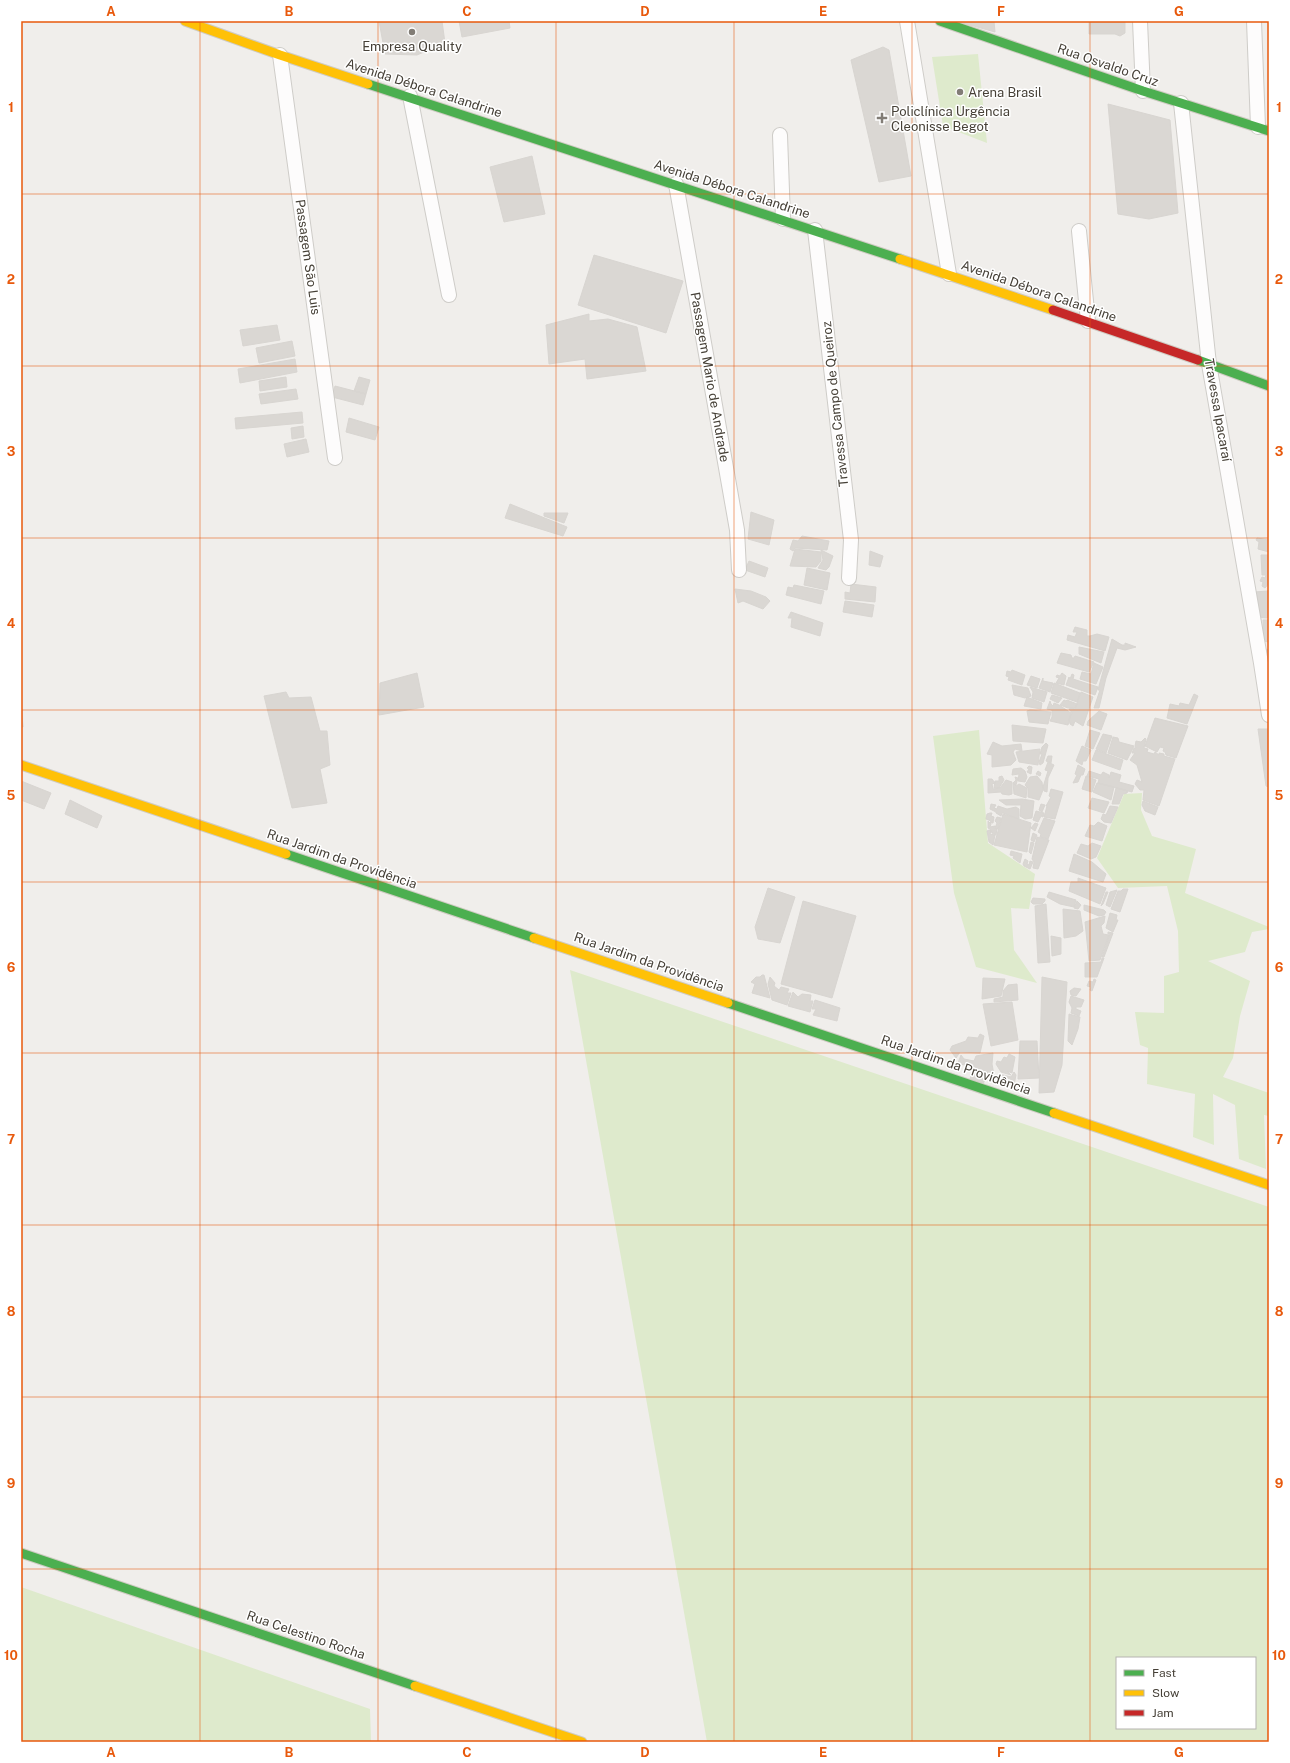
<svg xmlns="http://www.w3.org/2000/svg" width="1290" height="1763" viewBox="0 0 1290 1763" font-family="'Public Sans',sans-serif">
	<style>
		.green { fill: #deeacc; fill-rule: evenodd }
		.building { fill: #dad7d3; stroke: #d8d5d1 }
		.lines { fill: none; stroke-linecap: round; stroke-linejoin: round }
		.street-casing { stroke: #ceccc8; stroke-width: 16 }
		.fast-casing { stroke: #cfcbc2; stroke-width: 11 }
		.slow-casing { stroke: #cfcbc2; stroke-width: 11 }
		.jam-casing { stroke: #cfcbc2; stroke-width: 11 }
		.street { stroke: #fdfcfc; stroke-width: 14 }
		.fast { stroke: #4caf50; stroke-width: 9 }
		.slow { stroke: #ffc107; stroke-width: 9 }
		.jam { stroke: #c62828; stroke-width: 9 }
		.grid { fill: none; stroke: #e8590c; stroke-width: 1; stroke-opacity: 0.55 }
		.poi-dot { fill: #827d76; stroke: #fff; stroke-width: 1.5 }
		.labels { text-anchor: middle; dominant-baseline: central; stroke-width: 3; stroke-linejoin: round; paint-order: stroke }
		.poi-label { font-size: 13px; fill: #464037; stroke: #fff; text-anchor: start }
		.street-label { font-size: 13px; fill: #464037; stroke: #fff }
		.neatline { fill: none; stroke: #e8590c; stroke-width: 1.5 }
		.grid-label { font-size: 13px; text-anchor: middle; font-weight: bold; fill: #e8590c }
	</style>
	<rect width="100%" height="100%" fill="#f0eeeb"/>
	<path class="green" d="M978,54L987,143L943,126L932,57Z
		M979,730L988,843L1035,874L1029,909L1011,908L1014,950L1037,983L976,967L954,893L933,736Z
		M1142,793L1141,810L1152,836L1196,849L1185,893L1269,927V929L1252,932L1245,952L1208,961L1250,981L1240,1016L1233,1058L1223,1077L1269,1093V1116L1264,1115L1266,1169L1239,1159L1235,1105L1213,1094L1214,1145L1193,1137L1195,1094L1147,1084L1148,1048L1140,1045L1135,1012L1164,1013V976L1179,972L1178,931L1167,886L1118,888L1097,858L1124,794Z
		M570,970L1269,1207V1742H707ZM1117,1658H1255V1728H1117Z
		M21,1587L370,1709L371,1742H21Z"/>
	<path class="building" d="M379,21H442L445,43L417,55L385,54Z
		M459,21H509L510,28L462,37Z
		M956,21H994L995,32Z
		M1089,21H1125V33L1120,36L1115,34H1089Z
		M883,47L889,50L911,176L879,182L851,60Z
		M1108,104L1170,120L1178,213L1149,219L1118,214Z
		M532,156L545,214L504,222L490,167Z
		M594,255L683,281L666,333L578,305Z
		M589,314V321L608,319L637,327L646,371L587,379L585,359L549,364L546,325Z
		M277,325L280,340L243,346L240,330Z
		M292,341L295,356L259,363L256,348Z
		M295,359L297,372L240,383L238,369Z
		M286,377L287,387L260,391L259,381Z
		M359,377L370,380L366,394L354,391Z
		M335,386L366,394L363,405L332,397Z
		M296,389L298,399L261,404L259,394Z
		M302,412L303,423L236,429L235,418Z
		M349,418L379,427L375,440L346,432Z
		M303,426L304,437L292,439L291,428Z
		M306,439L309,452L287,457L284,444Z
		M510,504L567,527L563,536L505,518Z
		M751,512L774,520L769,545L748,539Z
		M544,513H568L564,523L544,516Z
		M802,536L829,541L827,550L795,548L793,551L790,549L793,540L798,541Z
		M1257,538L1269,540V552L1258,549L1259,542L1256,540Z
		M795,549L821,552V561L816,567L790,566Z
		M821,550L833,556L829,567L826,570L818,568L823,560Z
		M870,551L883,556L880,567L869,565Z
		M1261,555H1269V583L1265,588L1262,586L1263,582L1260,581L1262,577L1265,578L1266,575H1262Z
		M749,561L768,568L765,577L745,570Z
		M807,568L830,573L827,590L804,585Z
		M851,584L876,587L875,602L845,599V592L850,593Z
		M794,585L824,591L821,604L786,595L788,587L793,588Z
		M735,589L751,591L766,597L770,601L763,609L743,601L738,603Z
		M1268,591L1269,614L1267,618L1257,617L1254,592Z
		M845,601L874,605L872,617L843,612Z
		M791,612L823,623L820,636L791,627L792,618H788Z
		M1263,620H1269V642L1263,641Z
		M1075,627L1087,630V636H1090L1097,634L1109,637L1105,651L1067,640L1068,635L1075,637L1077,632H1073Z
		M1112,639L1122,645H1125V643L1136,647L1125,650L1117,648L1106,678L1099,708H1094L1100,690H1098L1099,686Z
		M1079,647L1104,652L1101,663L1079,654Z
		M1265,649L1269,650V669L1264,668Z
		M1061,653L1071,655L1072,658H1074L1075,656L1094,662L1089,672L1057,663Z
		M1094,663L1103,667L1096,684L1080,679L1082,672L1091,674Z
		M1012,670L1025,675L1022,685L1008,680L1009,677L1006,676L1007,671L1011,672Z
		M417,673L424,707L379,715L380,683Z
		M1062,673L1066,676L1064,685L1056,683L1059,678L1056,677L1057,675L1060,676Z
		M1072,674L1074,675L1073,679L1098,687L1095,695L1066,685L1069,677L1070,679Z
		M1031,676L1040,679L1037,688L1027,685Z
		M1043,678V681L1053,683L1050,692L1039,688Z
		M1054,683L1080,693L1077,702L1051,693Z
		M1012,685L1028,688L1031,696L1025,698L1014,695Z
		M1030,687L1047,692L1044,702L1032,698L1033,692Z
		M286,692L289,698L311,697L320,731H327L330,765L320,769L327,803L292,808L264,696Z
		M1081,692L1093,697L1083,726L1075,721L1073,726L1070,724L1069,719L1072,713L1069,709L1071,708L1075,709Z
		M1194,694L1198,696L1187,724L1167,718L1170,704L1179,706L1180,703L1189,705Z
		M1052,695L1062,698L1058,703L1050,699Z
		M1027,697L1042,703L1041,709L1024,706Z
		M1064,700L1066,701L1067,700L1077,704L1075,708H1068L1060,705Z
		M21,701L23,727H21Z
		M1050,701L1051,704L1053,706L1054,703L1059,705L1071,713L1068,725L1050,721L1052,717V710L1047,709Z
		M1030,710L1051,712L1048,724L1029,722L1027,711Z
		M1099,711L1107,714L1101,730L1087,725L1088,721Z
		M1155,718L1188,726L1176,758L1166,755L1165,752L1163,751L1164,748L1160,747L1157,752L1145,746Z
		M1012,725L1046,729L1043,743L1013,741Z
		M1258,729H1268L1269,787L1266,786Z
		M1090,730L1100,733L1093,749L1085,746Z
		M1103,734L1112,736L1106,753L1096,749Z
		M1113,737L1118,738L1119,742L1134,746L1127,760L1108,753Z
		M1145,738L1146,739L1144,748L1148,749L1147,752L1154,754L1155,752L1159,755V753L1164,754V756L1175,759L1159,806L1143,800L1144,790H1140L1135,784L1137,780L1142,782L1137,765L1130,760L1135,753H1132L1134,748H1136L1135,746L1136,741L1141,742Z
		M993,742L1002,746L1021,744L1022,751L1015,749L1013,752L1016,760L1011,765L992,767V755L987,754Z
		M1046,743L1048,745L1043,763L1040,765L1039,762L1042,754H1040L1042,747Z
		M1082,746L1091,750L1086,761H1083L1082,765L1076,761Z
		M1040,749L1038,765L1019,762L1016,752Z
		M1096,750L1123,760L1120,770L1092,760Z
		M1048,756H1052L1051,763L1046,761Z
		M1048,762L1054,765L1048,778L1047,792L1044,791L1043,787L1048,771L1045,770Z
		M1078,765L1085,769L1083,775H1081L1078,782L1073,783L1077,775L1075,774Z
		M1029,766L1032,767L1031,774L1027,772L1029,769L1027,768Z
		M1021,768L1025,771L1027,777L1025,782L1018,781L1019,774L1012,775L1013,769Z
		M1038,771L1041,773L1040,776L1036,774Z
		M1089,771L1101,775L1103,772L1109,775V778L1111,772L1121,775L1119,782L1134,786L1132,792L1098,783L1099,779L1087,776Z
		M1002,776L1004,780L999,788H994L995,781H999V777Z
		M1037,776L1042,782L1043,790L1039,800L1028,797V788L1025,785L1030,777Z
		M1086,776L1096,780L1092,792L1082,789Z
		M1015,777L1018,778L1016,785L1013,783L1016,780Z
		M988,779H992L995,783L992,784L993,789L1000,788L1006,780L1012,782V794L1009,795L1002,794L1001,792L988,793Z
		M21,781L51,793L44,809L21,800Z
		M1013,783L1016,786L1019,784L1027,788L1026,798L1014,794Z
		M1097,783L1114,787L1111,800L1093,792Z
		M1116,788L1128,791L1127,793L1123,794L1119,804H1112Z
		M1051,789L1063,792L1055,819L1044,817L1047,806H1046L1051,797L1049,796Z
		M1092,798L1109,802L1104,813L1088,808Z
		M1022,799L1034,801L1032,818L1025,819L1020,816L1021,805H1006L999,800Z
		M70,800L102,816L97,828L65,814Z
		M1143,801L1158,807L1155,815L1145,811L1142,805Z
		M991,804L996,805L994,808L997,809L998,806L1007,809L1016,807L1019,809V819L1003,813H1002L1001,816L996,813V812L990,809Z
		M1041,804L1045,805L1042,812L1039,810Z
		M1110,806L1118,807L1111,823L1104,822L1101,819L1103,814L1106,815Z
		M1036,811L1044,813L1043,817L1041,816L1038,822L1033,820Z
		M990,813H992L991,816L994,817L993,823H990L991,821L986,819L987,814Z
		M1003,814L1031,823L1027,852L994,845Z
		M997,817L1001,818L998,829L995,828L997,823L995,821Z
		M1044,818L1055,821L1048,839L1040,837L1041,834L1038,832Z
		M988,821L991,824L990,827L995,826L994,828L997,829L996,835L992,833L990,829L988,828Z
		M1098,822L1107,826L1102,841L1085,836L1090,825L1094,826Z
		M1035,823L1038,824L1035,831L1031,828Z
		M989,830L991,831L990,834L995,835L993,845L989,842L987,831Z
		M1033,833L1037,835L1034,842L1031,840Z
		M1037,837L1049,840L1038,869L1033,868L1034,862L1032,859Z
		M1031,842L1034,843L1031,854L1029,852Z
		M1092,843L1101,846L1096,857L1091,859L1077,853L1081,844L1088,846Z
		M1011,851L1022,854L1020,863L1013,858L1014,856L1010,855Z
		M1074,854L1092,862L1106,874L1103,882L1069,871Z
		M1025,859L1028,861L1027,864L1029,865L1030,861L1033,862L1030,869L1024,866L1023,864Z
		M1078,878L1106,888L1100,904L1069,891L1071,882H1078Z
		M768,888L795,897L780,943L758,939L755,927Z
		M1123,889H1128L1120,912L1111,909L1118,891H1121Z
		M1117,890L1110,907L1106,905L1110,892Z
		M1049,892L1076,900L1074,907L1060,904L1047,897Z
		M1106,892H1108L1103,904L1101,906Z
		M1033,898L1045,899V901L1042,904H1033L1031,902Z
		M803,901L856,916L832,998L781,984Z
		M1077,901L1081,905L1078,909L1074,908Z
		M1046,904L1050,962L1038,963L1035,906Z
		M1084,905L1104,910L1106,912L1104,915L1099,916L1084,910Z
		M1063,909L1080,911L1083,931L1076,936L1064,938Z
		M1110,913L1117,915L1116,920H1118L1113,932L1106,928Z
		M1105,916L1104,923L1101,926L1103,934L1109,935L1100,960L1089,961L1085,922Z
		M1108,932L1113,933L1104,957H1102L1110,934H1108Z
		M1051,936L1061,938V954L1052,956Z
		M1102,958H1104L1097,977H1085V963L1101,962Z
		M762,975H764L770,998L752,993L755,984L751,982L756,977H760Z
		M770,977L775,983L774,986L779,990L781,987L789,989L787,993H791L787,1005L772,1000L768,984Z
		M1042,977L1067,982L1062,1065L1054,1092L1039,1093Z
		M983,978L1005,979L1001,996L982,999Z
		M1094,979L1096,980L1092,991L1090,990L1091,987L1087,986L1089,981L1093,982Z
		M1017,984L1018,1000L994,1002V999L1003,997V991L1008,985Z
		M1074,988L1081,989L1076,996L1071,995L1070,991Z
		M793,992L798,997L802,994L811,995L810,1001H813L810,1012L788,1006Z
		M1071,996L1084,1000L1081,1007H1076V1009L1081,1011L1079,1016L1071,1013L1072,1008L1069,1002Z
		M815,1000L840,1008L837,1021L813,1015L816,1009H812Z
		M1012,1002L1018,1040L991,1046L983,1004Z
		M1069,1014L1080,1017L1078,1029L1072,1045L1068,1041Z
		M980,1034L984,1036L980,1053L960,1052L956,1058L950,1050L952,1046L966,1041L968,1037L978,1038Z
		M1020,1041H1037L1039,1078L1018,1079Z
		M993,1053L992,1064L994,1075L958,1063L961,1055L964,1059L974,1061L976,1056Z
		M1009,1054L1015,1057L1012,1073L1007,1071L1011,1075L1001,1072L996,1064L997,1061L1001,1062L1004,1057L1007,1058Z
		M972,1072L986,1079L982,1085L970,1079Z
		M1014,1072L1016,1075L1014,1085L998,1080L999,1074L1011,1077Z"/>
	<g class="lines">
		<defs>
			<path id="street" d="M907,21L949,274
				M1140,21L1143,91
				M1254,21L1258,127
				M280,55L335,458
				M410,96L449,295
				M1181,103L1209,364L1261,663L1269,715
				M780,135L783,219
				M676,184L737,530L739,570
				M815,230L851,540L849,578
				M1079,231L1088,321"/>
			<path id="fast" d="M940,21L1143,91L1269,131
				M368,84L900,259
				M1198,360L1269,386
				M286,854L534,938
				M728,1003L1054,1113
				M21,1553L415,1686"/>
			<path id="slow" d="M185,21L280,55L368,84
				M900,259L1053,310
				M21,765L286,854
				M534,938L728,1003
				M1054,1113L1269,1185
				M415,1686L582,1742"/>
			<path id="jam" d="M1053,310L1198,360"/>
		</defs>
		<use href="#street" class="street-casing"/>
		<use href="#fast" class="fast-casing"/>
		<use href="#slow" class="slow-casing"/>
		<use href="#jam" class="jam-casing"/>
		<use href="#street" class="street"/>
		<use href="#fast" class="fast"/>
		<use href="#slow" class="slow"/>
		<use href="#jam" class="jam"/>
	</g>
	<path class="grid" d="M200,21V1742M378,21V1742M556,21V1742M734,21V1742M912,21V1742M1090,21V1742M21,194H1269M21,366H1269M21,538H1269M21,710H1269M21,882H1269M21,1053H1269M21,1225H1269M21,1397H1269M21,1569H1269"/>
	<g class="poi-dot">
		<circle cx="412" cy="32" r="4"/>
		<circle cx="960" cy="92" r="4"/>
		<path d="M880 112h4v4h4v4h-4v4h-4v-4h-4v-4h4z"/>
	</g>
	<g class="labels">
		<g class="poi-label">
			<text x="412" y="46" text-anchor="middle">Empresa Quality</text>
			<text x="968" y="92">Arena Brasil</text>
			<text x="891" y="111">Policlínica Urgência<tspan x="891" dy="15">Cleonisse Begot</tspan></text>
		</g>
		<g class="street-label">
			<text transform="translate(1108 65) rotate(19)">Rua Osvaldo Cruz</text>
			<text transform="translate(424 88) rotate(18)">Avenida Débora Calandrine</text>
			<text transform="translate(732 189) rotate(18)">Avenida Débora Calandrine</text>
			<text transform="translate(308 257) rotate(82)">Passagem São Luis</text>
			<text transform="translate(1039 291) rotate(19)">Avenida Débora Calandrine</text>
			<text transform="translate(710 377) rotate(80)">Passagem Mario de Andrade</text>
			<text transform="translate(835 404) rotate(-96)">Travessa Campo de Queiroz</text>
			<text transform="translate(1218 410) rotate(80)">Travessa Ipacaraí</text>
			<text transform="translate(342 859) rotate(19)">Rua Jardim da Providência</text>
			<text transform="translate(649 962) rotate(19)">Rua Jardim da Providência</text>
			<text transform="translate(956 1065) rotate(19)">Rua Jardim da Providência</text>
			<text transform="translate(306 1635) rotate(19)">Rua Celestino Rocha</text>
		</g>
	</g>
	<rect width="1290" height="1763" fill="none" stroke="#ffffff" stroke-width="44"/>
	<rect x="1116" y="1657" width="140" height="72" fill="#ffffff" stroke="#b5b3af"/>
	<rect x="1124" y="1670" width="20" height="6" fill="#4caf50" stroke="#b5b3af"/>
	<text x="1152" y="1677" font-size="12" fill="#464037">Fast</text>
	<rect x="1124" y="1690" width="20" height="6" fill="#ffc107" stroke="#b5b3af"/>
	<text x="1152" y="1697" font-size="12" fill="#464037">Slow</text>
	<rect x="1124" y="1710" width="20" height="6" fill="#c62828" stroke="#b5b3af"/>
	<text x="1152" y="1717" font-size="12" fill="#464037">Jam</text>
	<rect x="22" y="22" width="1246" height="1719" class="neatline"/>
	<g class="grid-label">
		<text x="111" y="16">A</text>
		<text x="289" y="16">B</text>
		<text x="467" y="16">C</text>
		<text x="645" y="16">D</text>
		<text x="823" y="16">E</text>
		<text x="1001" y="16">F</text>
		<text x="1179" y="16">G</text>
		<text x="11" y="112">1</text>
		<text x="1279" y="112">1</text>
		<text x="11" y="284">2</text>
		<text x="1279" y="284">2</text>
		<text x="11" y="456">3</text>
		<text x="1279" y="456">3</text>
		<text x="11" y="628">4</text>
		<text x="1279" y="628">4</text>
		<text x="11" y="800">5</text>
		<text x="1279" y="800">5</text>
		<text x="11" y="972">6</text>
		<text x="1279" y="972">6</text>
		<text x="11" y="1144">7</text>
		<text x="1279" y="1144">7</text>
		<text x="11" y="1316">8</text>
		<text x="1279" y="1316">8</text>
		<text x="11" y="1488">9</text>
		<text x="1279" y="1488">9</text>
		<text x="11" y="1660">10</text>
		<text x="1279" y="1660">10</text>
		<text x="111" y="1757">A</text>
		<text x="289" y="1757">B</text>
		<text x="467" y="1757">C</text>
		<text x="645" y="1757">D</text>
		<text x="823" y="1757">E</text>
		<text x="1001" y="1757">F</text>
		<text x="1179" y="1757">G</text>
	</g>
</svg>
